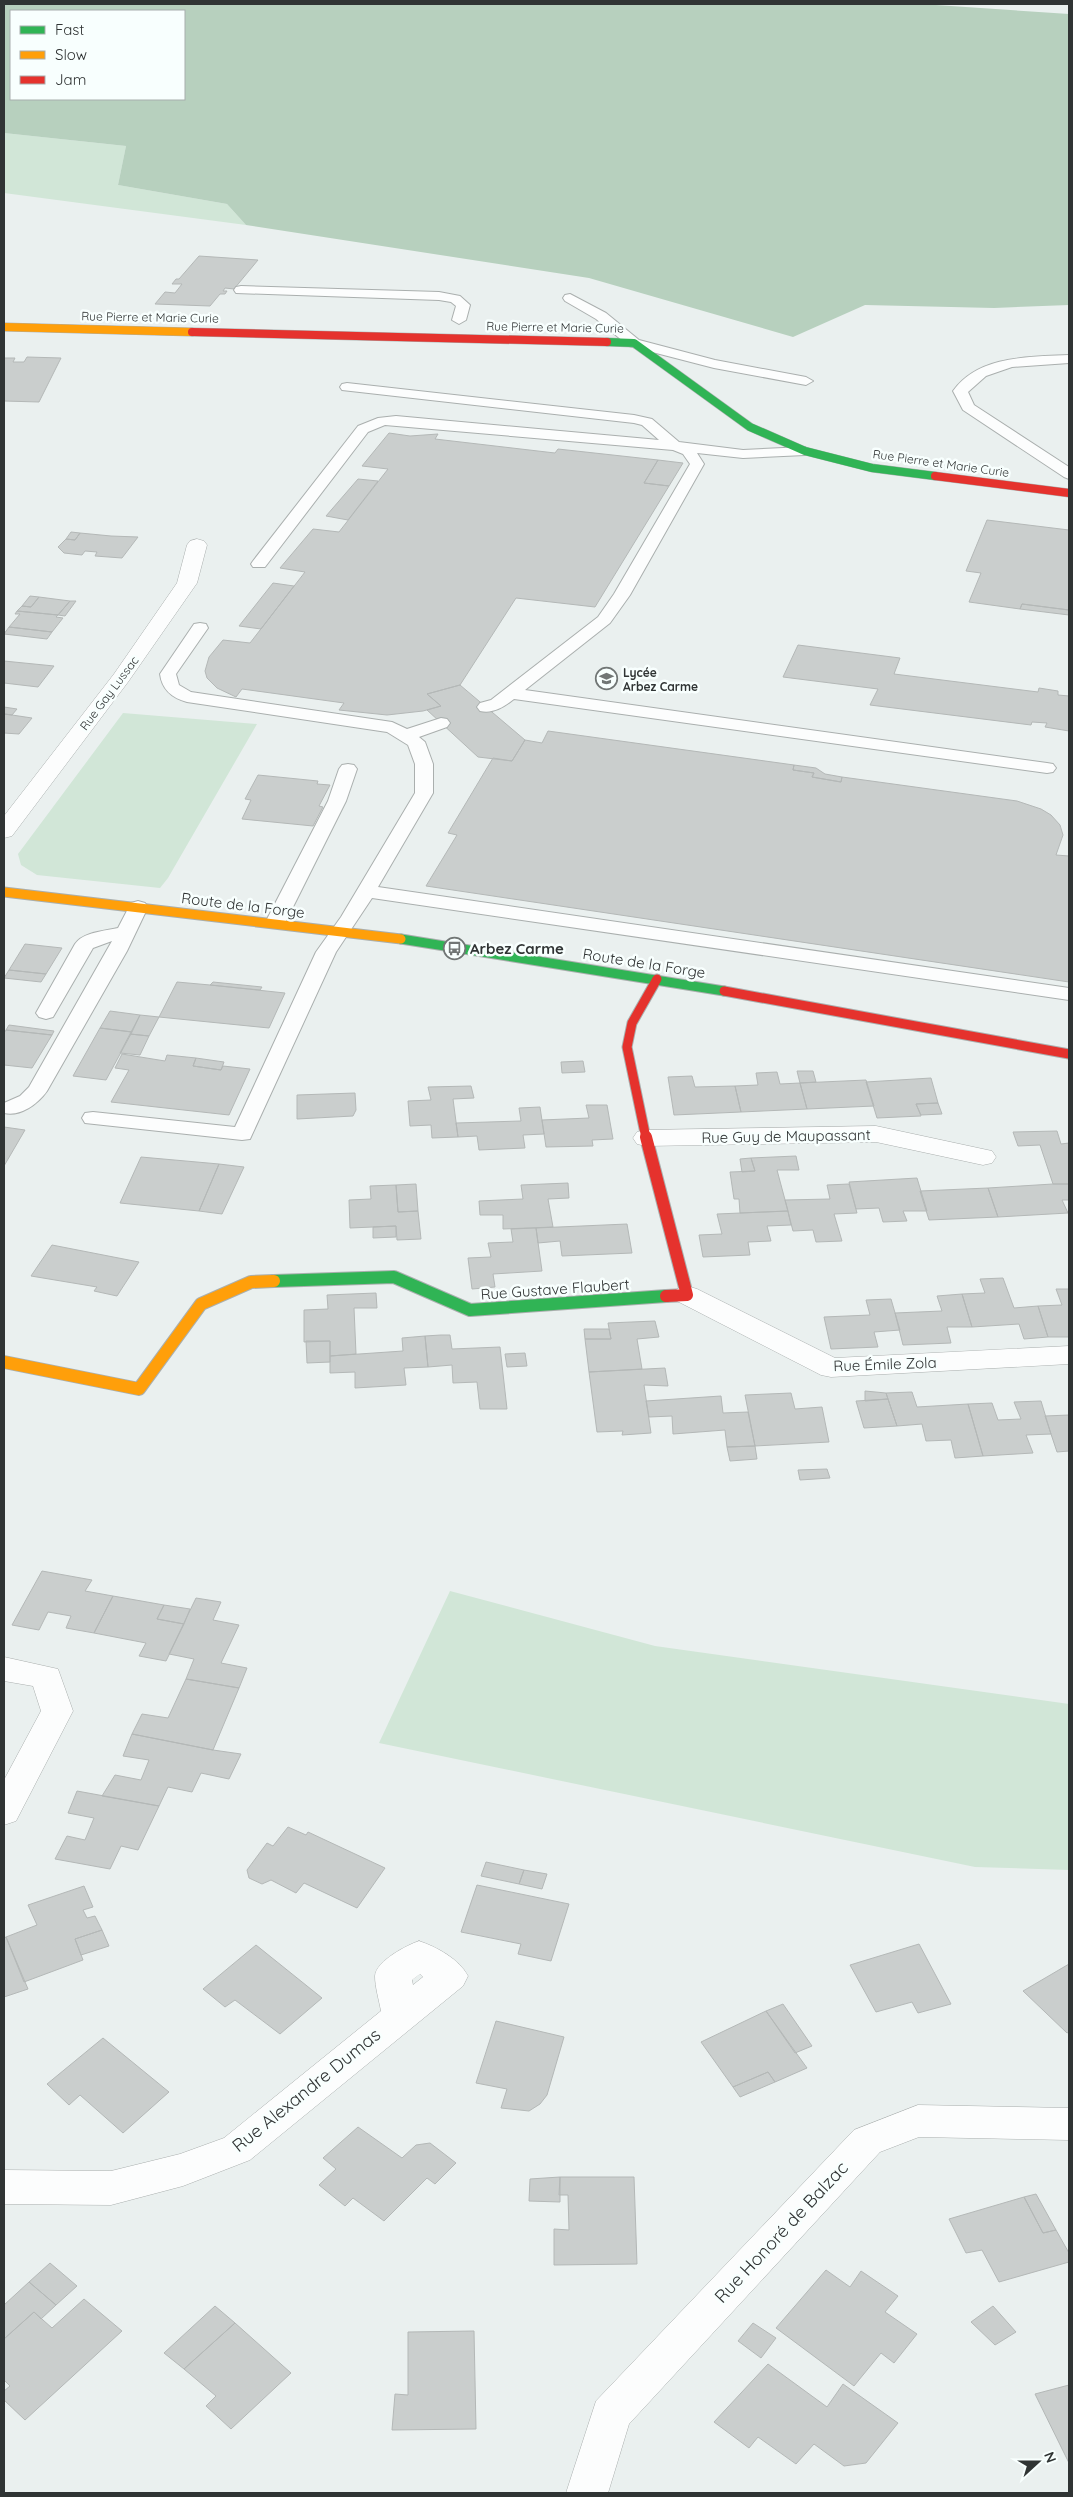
<svg xmlns="http://www.w3.org/2000/svg" width="1073" height="2497" viewBox="0 0 1073 2497" font-family="Quicksand,sans-serif">
	<style>
		.green { fill: #d1e6d7 }
		.forest { fill: #b7d0be; fill-rule: evenodd }
		.building { fill: #cacecd; stroke: #b4b8b7 }
		.lines { fill: none; stroke-linecap: round; stroke-linejoin: round }
		.lane-casing { stroke: #aaafae; stroke-width: 2 }
		.street-casing { stroke: #aaafae; stroke-width: 1 }
		.fast-far2-casing { stroke: #aaafae; stroke-width: 9 }
		.fast-far1-casing { stroke: #aaafae; stroke-width: 11 }
		.fast-casing { stroke: #aaafae; stroke-width: 14 }
		.slow-far2-casing { stroke: #aaafae; stroke-width: 9 }
		.slow-far1-casing { stroke: #aaafae; stroke-width: 11 }
		.slow-casing { stroke: #aaafae; stroke-width: 14 }
		.jam-far2-casing { stroke: #aaafae; stroke-width: 9 }
		.jam-far1-casing { stroke: #aaafae; stroke-width: 11 }
		.jam-casing { stroke: #aaafae; stroke-width: 14 }
		.lane { fill: #fcfdfd; fill-rule: evenodd }
		.street { fill: #fcfdfd; fill-rule: evenodd }
		.fast-far2 { stroke: #30b455; stroke-width: 8 }
		.fast-far1 { stroke: #30b455; stroke-width: 9 }
		.fast { stroke: #30b455; stroke-width: 12 }
		.slow-far2 { stroke: #ff9f0a; stroke-width: 8 }
		.slow-far1 { stroke: #ff9f0a; stroke-width: 9 }
		.slow { stroke: #ff9f0a; stroke-width: 12 }
		.jam-far2 { stroke: #e5322d; stroke-width: 8 }
		.jam-far1 { stroke: #e5322d; stroke-width: 9 }
		.jam { stroke: #e5322d; stroke-width: 12 }
		.labels { text-anchor: middle; dominant-baseline: central; stroke-width: 5; stroke-linejoin: round; paint-order: stroke }
		.far-street-label { font-size: 12px; fill: #303434; stroke: #f8fffe }
		.far-poi-label { font-size: 12px; font-weight: bold; fill: #303434; stroke: #f8fffe; text-anchor: start }
		.street-label { font-size: 15px; fill: #303434; stroke: #f8fffe }
		.poi-label { font-size: 15px; font-weight: bold; fill: #303434; stroke: #f8fffe; text-anchor: start }
		.near-street-label { font-size: 18px; fill: #303434; stroke: #f8fffe }
	</style>
	<rect width="100%" height="100%" fill="#eaf0ef"/>
	<path class="green" d="M4,133L126,146L118,185L227,204L246,225L4,193Z
		M123,713L257,724L168,878L160,888L37,875L21,865L18,854Z
		M450,1591L655,1646L1069,1704V1870L975,1867L379,1743Z"/>
	<path class="forest" d="M4,4H921L1069,14V305L994,308L865,305L793,337L589,278L246,225L227,204L118,185L126,146L4,133ZM11,11H184V99H11Z"/>
	<path class="building" d="M199,256L258,260L234,289L225,288L223,291H227L225,294H220L210,306L155,304L165,292L175,293L182,284H172L176,279H179Z
		M27,357L61,358L39,402L4,401V358H15L13,362H24Z
		M389,433L410,436L438,434L435,439L555,453L558,449L658,460L644,483L669,486L595,607L516,598L460,685L427,694L441,706L423,711L387,715L339,710L344,703L242,689L236,697L217,688L207,678L205,671L209,657L223,640L250,643L305,572L280,568L313,529L339,532L388,469L362,466Z
		M658,460L683,463L669,486L644,483Z
		M358,479L378,481L348,520L326,516Z
		M987,520L1069,530V610L1022,604L1020,609L969,602L981,573L966,571Z
		M71,532L80,533L75,540L66,539Z
		M80,533L111,536L138,537L122,558L95,556L97,552L85,551L82,555L64,553L58,547L66,539L75,540Z
		M273,583L294,586L261,629L239,626Z
		M30,596L39,597L31,607L22,606Z
		M39,597L70,601L58,615L17,611L22,606L31,607Z
		M70,601H76L65,616L58,615Z
		M1022,604L1069,610V615L1020,609Z
		M17,611L58,615L56,617L63,618L52,632L9,627L20,614H15Z
		M9,627L52,632L47,639L4,634Z
		M798,645L900,658L894,674L1038,692L1039,688L1058,691V695L1069,696V731L1045,727L1047,723L1032,722L1031,725L870,705L878,689L783,677Z
		M4,661L54,666L38,687L4,683Z
		M460,685L525,740L512,761L478,757L427,710L441,706L427,694Z
		M4,707L17,709L12,715L4,714Z
		M4,714L12,715L32,718L19,734L4,733Z
		M548,731L794,765L793,770L814,773L812,777L841,782L842,777L1017,801L1041,809L1051,815L1060,825L1063,835L1056,855L1069,856V982L426,886L457,835L448,833L493,758L512,761L525,740L542,743Z
		M794,765L816,768L825,774L842,777L841,782L812,777L814,773L793,770Z
		M258,775L318,781L317,784L330,785L319,806L323,807L313,826L242,819L251,800L245,799Z
		M25,944L62,948L46,974L9,970Z
		M9,970L46,974L41,982L4,978Z
		M177,982L210,985L285,993L269,1028L159,1017Z
		M213,982L262,987L260,990L210,985Z
		M110,1011L140,1015L132,1032L100,1028Z
		M140,1015L159,1017L149,1036L130,1034Z
		M9,1025L54,1031L52,1035L6,1030Z
		M100,1028L132,1032L106,1080L73,1076Z
		M6,1030L52,1035L32,1068L4,1065V1033Z
		M130,1034L149,1036L140,1055L120,1053Z
		M122,1054L165,1061L167,1055L196,1058L193,1066L221,1070L223,1066L250,1069L229,1115L111,1102L129,1070L115,1068Z
		M196,1058L224,1062L221,1070L193,1066Z
		M583,1061L585,1072L562,1073L561,1062Z
		M797,1071H813L816,1082L800,1083Z
		M777,1072L780,1084L800,1083L807,1109L741,1112L735,1086L758,1085L756,1073Z
		M692,1076L695,1087L735,1086L741,1112L674,1115L668,1077Z
		M931,1078L938,1103L916,1104L921,1116L877,1118L866,1082Z
		M866,1080L874,1106L807,1109L800,1083Z
		M471,1086L474,1098L453,1099L458,1137L432,1138L431,1125L410,1126L408,1101L431,1100L428,1087Z
		M355,1093L356,1110L353,1116L297,1119V1095Z
		M938,1103L942,1114L921,1115L916,1104Z
		M586,1105H607L613,1139L592,1140L593,1146L546,1147L542,1120L589,1118Z
		M540,1107L544,1134L523,1135L525,1148L479,1150L477,1136L458,1137L456,1123L521,1121L519,1108Z
		M4,1127L25,1130L4,1166Z
		M1057,1131L1061,1144L1069,1143V1184H1053L1040,1145L1018,1146L1013,1132Z
		M796,1156L799,1170H777L788,1211L740,1213L739,1199H734L730,1172L755,1171L751,1158Z
		M141,1157L219,1164L199,1211L120,1203Z
		M751,1158L755,1171L742,1172L740,1159Z
		M219,1164L244,1167L222,1214L199,1211Z
		M917,1178L927,1211H903L907,1221L883,1222L879,1208L856,1209L849,1182Z
		M568,1183L569,1198L548,1199L553,1227L503,1229V1215H480L479,1201L523,1199L521,1185Z
		M416,1184L418,1211L398,1212L396,1185Z
		M849,1184L857,1213L834,1214L842,1241L816,1242L813,1230L793,1231L785,1200L830,1199L827,1185Z
		M1053,1184H1069V1200H1062L1068,1213L998,1217L988,1188Z
		M396,1185L398,1212L418,1211L421,1239L397,1240L396,1226L350,1228L349,1200L371,1199L370,1186Z
		M988,1188L998,1217L929,1220L920,1191Z
		M788,1211L791,1225L767,1226L771,1241L748,1242L750,1255L703,1257L699,1235L722,1234L717,1214Z
		M627,1224L632,1253L562,1256L560,1241L538,1243L536,1228Z
		M396,1226V1237L373,1238V1227Z
		M536,1228L542,1271L493,1274L495,1287L472,1289L468,1258L491,1257L488,1243L513,1242L511,1229Z
		M52,1245L139,1262L117,1296L94,1291L97,1287L31,1276Z
		M1003,1278L1014,1308L1038,1306L1048,1337L1024,1339L1019,1324L972,1327L962,1294L985,1293L980,1279Z
		M1056,1289H1069V1337H1048L1038,1306L1062,1305Z
		M376,1293L377,1308H354L356,1354L330,1356V1341L304,1342V1310L328,1309L327,1295Z
		M962,1294L972,1327H947L951,1343L903,1345L895,1313L942,1311L937,1296Z
		M891,1299L900,1330L874,1332L878,1347L831,1349L824,1317L870,1315L866,1300Z
		M655,1321L659,1337L637,1339L642,1369L589,1372L585,1339H611L608,1323Z
		M584,1329H609L611,1339H585Z
		M441,1335H450L452,1349L500,1347L507,1409H480L477,1382L453,1383L452,1365L428,1367L425,1336Z
		M425,1336L428,1367L404,1368L406,1385L355,1388V1372L330,1373V1356L403,1351L402,1338Z
		M306,1341H330V1362L307,1363Z
		M525,1353L527,1366L507,1367L505,1354Z
		M665,1368L668,1386L644,1385L651,1433L622,1435L623,1431L597,1432L589,1372Z
		M865,1391L886,1393L888,1399L865,1401Z
		M912,1392L917,1407L968,1404L983,1456L955,1458L951,1440L926,1441L922,1424L897,1426L886,1393Z
		M791,1393L795,1409L822,1407L829,1442L755,1446L745,1395Z
		M721,1396L723,1413L748,1412L755,1446L727,1447L725,1430L673,1434L672,1416L649,1417L646,1401Z
		M888,1399L897,1426L864,1428L856,1401Z
		M1041,1401L1051,1434L1026,1435L1033,1453L983,1456L968,1404L992,1403L998,1420L1021,1419L1014,1402Z
		M1069,1415V1451L1057,1452L1045,1416Z
		M755,1446L757,1459L730,1461L727,1447Z
		M827,1469L830,1478L800,1480L798,1470Z
		M42,1571L92,1580L85,1591L113,1596L94,1633L66,1628L71,1616L48,1612L39,1630L12,1625Z
		M113,1596L164,1605L157,1619L184,1624L166,1661L139,1656L146,1643L94,1633Z
		M196,1598L221,1602L213,1620L239,1625L221,1663L247,1668L239,1688L186,1679L194,1659L169,1654Z
		M164,1605L190,1609L184,1624L157,1619Z
		M186,1679L239,1688L213,1750L132,1734L142,1714L168,1718Z
		M132,1734L213,1750L241,1754L229,1779L201,1773L192,1792L168,1787L159,1806L102,1796L115,1775L141,1780L149,1760L123,1756Z
		M77,1791L159,1806L138,1850L121,1846L110,1869L55,1859L67,1836L85,1840L94,1818L68,1813Z
		M288,1827L306,1835L308,1832L385,1868L357,1908L304,1883L296,1893L271,1880L262,1884L249,1878L247,1870L267,1843L273,1846Z
		M486,1862L524,1870L519,1884L481,1876Z
		M524,1870L547,1874L542,1889L519,1884Z
		M477,1885L569,1904L551,1961L518,1954L521,1944L461,1932Z
		M84,1886L93,1907L83,1910L87,1918L95,1916L102,1930L75,1939L83,1960L24,1982L6,1937L37,1925L28,1905Z
		M102,1930L109,1946L81,1955L75,1939Z
		M6,1937L28,1989L4,1997V1938Z
		M919,1944L951,2004L918,2013L912,2002L876,2012L850,1965Z
		M256,1945L322,1998L280,2034L235,2000L225,2007L203,1989Z
		M1069,1964V2032L1067,2033L1023,1991Z
		M783,2004L812,2046L795,2053L766,2011Z
		M766,2011L807,2068L775,2082L768,2072L733,2087L701,2042Z
		M496,2021L564,2037L547,2095L540,2104L529,2111L501,2108L507,2089L476,2083Z
		M103,2038L169,2092L123,2133L80,2095L69,2105L47,2084Z
		M768,2072L775,2082L740,2097L733,2087Z
		M358,2127L402,2158L416,2145L430,2143L456,2163L435,2184L427,2178L384,2221L353,2198L345,2206L319,2185L336,2169L323,2158Z
		M560,2177V2202L529,2201L530,2179Z
		M560,2177H634L637,2264L554,2265V2229L569,2230L568,2195H559Z
		M1036,2194L1056,2230L1043,2233L1024,2197Z
		M1024,2197L1043,2233L1056,2230L1069,2253V2262L999,2282L982,2250L966,2253L949,2219Z
		M50,2263L77,2286L56,2305L29,2282Z
		M826,2270L850,2287L861,2271L898,2296L885,2312L917,2334L894,2363L881,2353L854,2386L776,2328Z
		M29,2282L56,2305L41,2319L34,2312L4,2339V2305Z
		M84,2299L122,2331L25,2420L4,2400V2391L10,2386L4,2380V2339L34,2312L52,2328Z
		M215,2306L235,2323L184,2369L164,2353Z
		M993,2306L1016,2332L995,2345L971,2322Z
		M235,2323L291,2373L231,2429L206,2406L216,2396L184,2369Z
		M753,2323L776,2338L761,2358L738,2341Z
		M474,2331L476,2429L392,2430L395,2394L408,2395V2332Z
		M768,2364L827,2407L843,2384L898,2423L866,2463L844,2466L814,2444L796,2464L758,2437L749,2448L714,2422Z
		M1069,2385V2463L1035,2394Z"/>
	<g class="lines">
		<defs>
			<path id="lane" d="M241,286L439,292L460,296L470,305L466,320L459,324L452,320L456,306L451,302L439,300L236,293L234,290L236,287Z
				M570,294L606,313L639,340L715,360L806,377L813,381L806,385L714,368L629,346L596,319L565,301L563,298L565,295Z
				M1069,355V363L1012,367L986,376L968,392L974,405L1069,467V479L1064,477L963,410L953,391C979,355 1029,357 1069,355Z
				M347,383L634,415L652,419L679,442L743,450L805,447L812,451L805,455L743,458L697,453L704,464L630,595L610,623L525,690L1047,763L1053,764L1056,768L1053,772L1047,773L514,699C504,707 493,714 480,711L477,707L480,703L491,700L598,617L614,594L690,464L683,454L673,450L385,425L368,432L265,567H253L251,564L253,561L358,426L378,418L396,416L659,440L642,425L634,423L342,390L340,387L342,384Z
				M200,623L206,624L208,628L176,674L179,685L191,692L392,722L407,729L441,718L447,719L450,723L447,727L419,737L425,742L433,764V793L378,887L1069,988V1000L372,898L336,952L250,1139L242,1140L85,1123L82,1118L85,1113L93,1112L235,1127L316,952L341,917L415,793V764L408,745L387,732L187,702C172,698 162,690 160,674L194,624Z
				M348,764L354,765L357,769L346,801L285,923L282,927H268L265,923L328,801L339,769L342,765Z
				M138,901L145,903L148,907L127,951L47,1091C38,1104 20,1117 4,1113V1103L20,1096L29,1087L112,941L93,948L53,1017L46,1019L39,1017L36,1013L75,944C83,932 105,931 118,928L131,903Z"/>
			<path id="street" d="M197,539L204,541L207,545L197,583L128,682L12,836L4,838V816L114,674L177,583L187,545L190,541Z
				M876,1126L992,1151L996,1157L992,1163L983,1165L876,1142L646,1146L637,1144L633,1138L637,1132L646,1130Z
				M687,1286L697,1289L835,1358L1069,1346V1364L831,1377L821,1375L677,1301L673,1295L677,1289Z
				M4,1657L58,1669L73,1711L16,1821L4,1825V1780L41,1711L33,1686L4,1681Z
				M419,1941C437,1947 459,1959 468,1976L463,1986L250,2160L183,2186L111,2205L4,2204V2170L111,2171L180,2154L224,2138L381,2011C379,2000 375,1987 375,1976C376,1961 407,1945 419,1941ZM420,1974L423,1977L413,1985L412,1980Z
				M918,2105L1069,2108V2140L919,2137L880,2152L629,2424L608,2493H566L596,2401L854,2130Z"/>
			<path id="fast-far2" d="M607,342L634,343L750,427L805,451L872,468L935,476"/>
			<path id="fast-far1" d="M401,939L724,991"/>
			<path id="fast" d="M274,1281L394,1277L470,1310L666,1296"/>
			<path id="slow-far2" d="M4,327L192,332"/>
			<path id="slow-far1" d="M4,892L401,939"/>
			<path id="slow" d="M4,1362L139,1389L201,1304L251,1282L274,1281"/>
			<path id="jam-far2" d="M192,332L607,342
				M935,476L1069,493"/>
			<path id="jam-far1" d="M724,991L1069,1054
				M646,1138L627,1047L632,1023L657,979"/>
			<path id="jam" d="M646,1137L687,1295L666,1296"/>
		</defs>
		<use href="#lane" class="lane-casing"/>
		<use href="#street" class="street-casing"/>
		<use href="#fast-far2" class="fast-far2-casing"/>
		<use href="#fast-far1" class="fast-far1-casing"/>
		<use href="#fast" class="fast-casing"/>
		<use href="#slow-far2" class="slow-far2-casing"/>
		<use href="#slow-far1" class="slow-far1-casing"/>
		<use href="#slow" class="slow-casing"/>
		<use href="#jam-far2" class="jam-far2-casing"/>
		<use href="#jam-far1" class="jam-far1-casing"/>
		<use href="#jam" class="jam-casing"/>
		<use href="#lane" class="lane"/>
		<use href="#street" class="street"/>
		<use href="#fast-far2" class="fast-far2"/>
		<use href="#fast-far1" class="fast-far1"/>
		<use href="#fast" class="fast"/>
		<use href="#slow-far2" class="slow-far2"/>
		<use href="#slow-far1" class="slow-far1"/>
		<use href="#slow" class="slow"/>
		<use href="#jam-far2" class="jam-far2"/>
		<use href="#jam-far1" class="jam-far1"/>
		<use href="#jam" class="jam"/>
	</g>
	<defs>
		<symbol id="school-ring" viewBox="-11 -11 22 22"><circle r="9.5" fill="#f8fffe" stroke="#717675" stroke-width="1.5"/><path d="M0-5L7-2L0 1L-7-2ZM-4 1L0 2.5L4 1V4Q0 6-4 4Z" fill="#717675"/></symbol>
		<symbol id="bus-ring" viewBox="-11 -11 22 22"><circle r="9.5" fill="#f8fffe" stroke="#717675" stroke-width="1.5"/><path d="M-5-6H5V4H4V6H2V4H-2V6H-4V4H-5ZM-3.5-4V0h7V-4ZM-3.5 1.2v1.5H-2V1.2ZM2 1.2v1.5H3.5V1.2Z" fill="#717675"/></symbol>
	</defs>
	<g fill-rule="evenodd">
		<use href="#school-ring" x="594" y="666" width="25" height="25"/>
		<use href="#bus-ring" x="442" y="936" width="25" height="25"/>
	</g>
	<g class="labels">
		<g class="far-street-label">
			<text transform="translate(150 317) rotate(1)">Rue Pierre et Marie Curie</text>
			<text transform="translate(555 327) rotate(1)">Rue Pierre et Marie Curie</text>
			<text transform="translate(941 463) rotate(8)">Rue Pierre et Marie Curie</text>
			<text transform="translate(109 693) rotate(-53)">Rue Gay Lussac</text>
		</g>
		<g class="far-poi-label">
			<text x="623" y="672">Lycée<tspan x="623" dy="14">Arbez Carme</tspan></text>
		</g>
		<g class="street-label">
			<text transform="translate(243 905) rotate(7)">Route de la Forge</text>
			<text transform="translate(644 963) rotate(9)">Route de la Forge</text>
			<text transform="translate(786 1136) rotate(-1)">Rue Guy de Maupassant</text>
			<text transform="translate(555 1289) rotate(-4)">Rue Gustave Flaubert</text>
			<text transform="translate(885 1364) rotate(-2)">Rue Émile Zola</text>
		</g>
		<g class="poi-label">
			<text x="470" y="948">Arbez Carme</text>
		</g>
		<g class="near-street-label">
			<text transform="translate(306 2090) rotate(-39)">Rue Alexandre Dumas</text>
			<text transform="translate(781 2232) rotate(-47)">Rue Honoré de Balzac</text>
		</g>
	</g>
	<rect width="1073" height="2497" fill="none" stroke="#303434" stroke-width="10"/>
	<rect x="10" y="10" width="175" height="90" fill="#f8fffe" stroke="#a8aead"/>
	<rect x="20" y="26" width="25" height="8" fill="#30b455" stroke="#a8aead"/>
	<text x="55" y="35" font-size="15" fill="#303434">Fast</text>
	<rect x="20" y="51" width="25" height="8" fill="#ff9f0a" stroke="#a8aead"/>
	<text x="55" y="60" font-size="15" fill="#303434">Slow</text>
	<rect x="20" y="76" width="25" height="8" fill="#e5322d" stroke="#a8aead"/>
	<text x="55" y="85" font-size="15" fill="#303434">Jam</text>
	<g transform="translate(1038 2462) rotate(69)" stroke="#f8fffe" stroke-width="4" paint-order="stroke">
	<path d="M0-4L9 19L0 12L-9 19Z" fill="#303434"/>
	<text y="-8" font-size="14" font-weight="bold" text-anchor="middle" fill="#303434">N</text>
	</g>
</svg>
